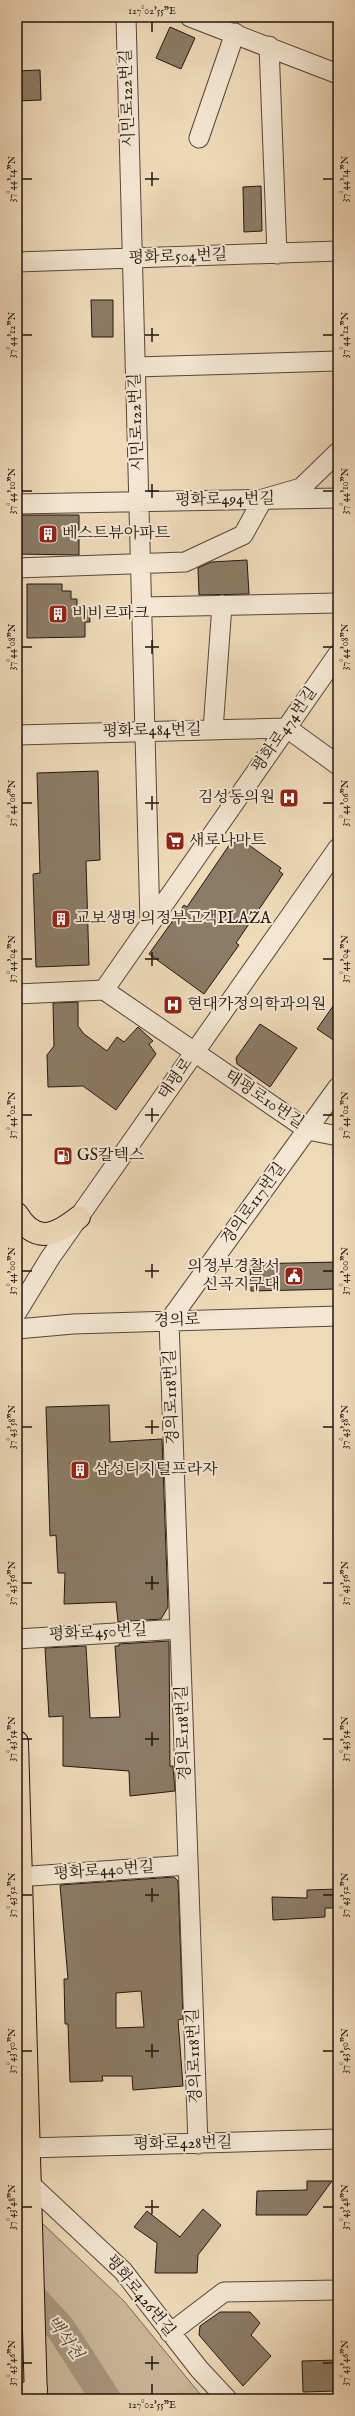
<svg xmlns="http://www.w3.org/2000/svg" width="355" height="2416" viewBox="0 0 355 2416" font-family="'IM FELL English','Noto Serif KR',serif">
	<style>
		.green { fill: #cbb89c; stroke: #766754 }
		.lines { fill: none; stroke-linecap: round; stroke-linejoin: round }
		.river { stroke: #a8977f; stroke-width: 30 }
		.building { fill: #8c7b66; stroke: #21160d; fill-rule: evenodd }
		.minor-casing { stroke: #544738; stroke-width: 21 }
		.major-casing { stroke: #21160d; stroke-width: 24 }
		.minor { stroke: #f4e6d2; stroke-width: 19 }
		.major { stroke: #eed9b9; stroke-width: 22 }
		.ticks { fill: none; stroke: #21160d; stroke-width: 1.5 }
		.labels { text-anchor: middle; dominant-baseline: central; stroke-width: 4; stroke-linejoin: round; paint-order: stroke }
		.street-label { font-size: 16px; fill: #21160d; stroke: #f4e6d2 }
		.poi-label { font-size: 16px; fill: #21160d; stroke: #f4e6d2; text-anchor: start }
		.water-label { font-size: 17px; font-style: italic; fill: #574a3b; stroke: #f4e6d2 }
		.neatline { fill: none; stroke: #21160d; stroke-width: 1.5 }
		.ticks-label { font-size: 10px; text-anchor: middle; fill: #21160d }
	</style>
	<rect width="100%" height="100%" fill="#eed9b9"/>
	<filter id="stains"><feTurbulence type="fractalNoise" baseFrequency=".005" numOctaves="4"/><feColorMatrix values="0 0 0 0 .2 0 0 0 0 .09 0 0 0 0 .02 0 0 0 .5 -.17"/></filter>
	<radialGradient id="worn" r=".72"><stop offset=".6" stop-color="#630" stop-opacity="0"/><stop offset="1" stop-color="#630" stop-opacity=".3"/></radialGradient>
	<path class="green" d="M17,2193L43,2224L124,2301L204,2399H41L17,2373Z"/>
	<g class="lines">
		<path class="river" d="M17,2281L61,2329L106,2399"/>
	</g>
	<path class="building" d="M170,27L195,38L181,69L156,58Z
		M40,70L41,100L17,101V71Z
		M261,186L262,231L244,232L243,187Z
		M91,300H113V337H92Z
		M17,515H79V555L17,554Z
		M247,560L249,594L199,595L198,568L211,562Z
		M27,584H62V591H71V599H77V607H89L90,622H85V637L27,638Z
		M98,771L100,860L86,861L89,965L36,967L33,874L40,873L37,773Z
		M239,838L281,868L279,871L283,874L236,943L239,945L204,994L149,954L184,905L187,907L232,841L235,843Z
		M338,999V1043L317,1029Z
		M78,1002V1026L84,1034L107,1051L117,1037L124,1042L138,1027L153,1041L149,1044L156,1054L116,1110L83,1086L48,1087L47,1055L54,1046L53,1003Z
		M260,1024L297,1048L270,1087L237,1064L236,1058Z
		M338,1262V1289L251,1291L250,1264Z
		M109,1405L110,1442L162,1439L168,1607L161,1619L118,1622L116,1602L64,1604L65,1573H58L56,1535L50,1536L46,1407Z
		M169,1641L170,1766H173L175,1791L130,1796L129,1771L63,1766V1716L49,1717L45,1648L86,1646L90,1718L120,1717L115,1646H119V1644Z
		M174,1877L178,1881L183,2019L178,2020L183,2086L133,2090L132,2076H102L103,2081L70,2082L68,2024H65L64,1979H68L60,1885ZM141,1991L144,2027L116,2028V1993Z
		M338,1889V1908H325V1917L273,1920L272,1897L307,1898V1890Z
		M307,2181H332L307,2215H256L257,2191L307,2190Z
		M203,2209L221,2225L198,2255L197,2273H155L157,2243L134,2227L147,2211L180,2237Z
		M220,2312H250L260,2323L251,2335L271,2356L243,2386L199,2335L200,2326Z
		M338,2360V2391L303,2392L302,2361Z"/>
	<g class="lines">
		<defs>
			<path id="minor" d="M126,17L150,923
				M190,17L338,74
				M269,46L277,254
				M199,138L235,33
				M17,262L338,251
				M135,367L338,361
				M17,504L338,498
				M17,568L185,562L243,535L263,499L301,488L338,452
				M142,607L338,603
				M213,730L222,605
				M17,735L287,728L338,765
				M104,990L338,654
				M104,990L308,1130L338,1136
				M17,994L104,990
				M17,1312L50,1258L338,848
				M17,1329L73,1324L338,1316
				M17,1639L180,1629
				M17,1877L188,1865
				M198,2144L169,1321L338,1087
				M28,2148L338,2139
				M29,2183L123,2271L199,2369L227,2399
				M170,2333L224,2292L338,2290"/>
			<path id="major" d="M17,1214C36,1245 56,1235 79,1217
				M17,1742L36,2399
				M17,2398L36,2389"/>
		</defs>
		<use href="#minor" class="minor-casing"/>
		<use href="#major" class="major-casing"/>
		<use href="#minor" class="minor"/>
		<use href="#major" class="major"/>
	</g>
	<path class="ticks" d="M152,22V32M152,172V186M22,179H32M145,179H159M323,179H333M152,328V342M22,335H32M145,335H159M323,335H333M152,484V498M22,491H32M145,491H159M323,491H333M152,640V654M22,647H32M145,647H159M323,647H333M152,796V810M22,803H32M145,803H159M323,803H333M152,952V966M22,959H32M145,959H159M323,959H333M152,1108V1122M22,1115H32M145,1115H159M323,1115H333M152,1264V1278M22,1271H32M145,1271H159M323,1271H333M152,1420V1434M22,1427H32M145,1427H159M323,1427H333M152,1576V1590M22,1583H32M145,1583H159M323,1583H333M152,1732V1746M22,1739H32M145,1739H159M323,1739H333M152,1888V1902M22,1895H32M145,1895H159M323,1895H333M152,2044V2058M22,2051H32M145,2051H159M323,2051H333M152,2200V2214M22,2207H32M145,2207H159M323,2207H333M152,2356V2370M22,2363H32M145,2363H159M323,2363H333M152,2384V2394"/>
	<defs>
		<symbol id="building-square" viewBox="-11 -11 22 22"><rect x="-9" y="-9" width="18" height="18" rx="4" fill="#8f2418" stroke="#f4e6d2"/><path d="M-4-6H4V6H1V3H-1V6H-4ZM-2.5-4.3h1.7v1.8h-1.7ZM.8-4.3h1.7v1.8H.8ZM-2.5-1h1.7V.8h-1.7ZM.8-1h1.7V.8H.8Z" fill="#fff"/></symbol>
		<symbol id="hospital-square" viewBox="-11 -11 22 22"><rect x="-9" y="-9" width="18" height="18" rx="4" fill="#8f2418" stroke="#f4e6d2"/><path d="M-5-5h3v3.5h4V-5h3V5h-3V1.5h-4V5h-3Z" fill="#fff"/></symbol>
		<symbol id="supermarket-square" viewBox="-11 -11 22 22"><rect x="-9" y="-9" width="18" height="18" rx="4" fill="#8f2418" stroke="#f4e6d2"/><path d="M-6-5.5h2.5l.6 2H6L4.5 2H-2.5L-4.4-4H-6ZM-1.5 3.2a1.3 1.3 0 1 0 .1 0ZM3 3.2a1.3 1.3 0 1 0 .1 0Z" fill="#fff"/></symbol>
		<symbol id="fuel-square" viewBox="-11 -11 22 22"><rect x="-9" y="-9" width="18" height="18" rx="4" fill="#8f2418" stroke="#f4e6d2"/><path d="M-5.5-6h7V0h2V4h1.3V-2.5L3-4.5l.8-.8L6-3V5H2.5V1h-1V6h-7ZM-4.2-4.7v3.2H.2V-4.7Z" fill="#fff"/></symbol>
		<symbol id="civic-square" viewBox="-11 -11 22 22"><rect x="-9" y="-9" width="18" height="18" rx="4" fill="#8f2418" stroke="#f4e6d2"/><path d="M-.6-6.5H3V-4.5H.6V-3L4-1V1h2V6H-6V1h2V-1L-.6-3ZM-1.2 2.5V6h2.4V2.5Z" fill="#fff"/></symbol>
	</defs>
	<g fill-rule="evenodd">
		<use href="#building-square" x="37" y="523" width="22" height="22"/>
		<use href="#building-square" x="47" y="603" width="22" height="22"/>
		<use href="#hospital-square" x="278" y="787" width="22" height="22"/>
		<use href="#supermarket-square" x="164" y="830" width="22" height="22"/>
		<use href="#building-square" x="50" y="908" width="22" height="22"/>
		<use href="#hospital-square" x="162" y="994" width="22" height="22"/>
		<use href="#fuel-square" x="52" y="1145" width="22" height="22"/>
		<use href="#civic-square" x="283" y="1265" width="22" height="22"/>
		<use href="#building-square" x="69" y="1459" width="22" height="22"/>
	</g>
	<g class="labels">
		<g class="street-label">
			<text transform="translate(128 98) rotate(-92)">시민로122번길</text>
			<text transform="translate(178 257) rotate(-2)">평화로504번길</text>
			<text transform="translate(137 422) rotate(-92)">시민로122번길</text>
			<text transform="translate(225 500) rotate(-1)">평화로494번길</text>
			<text transform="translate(285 730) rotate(-55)">평화로474번길</text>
			<text transform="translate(152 731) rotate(-1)">평화로484번길</text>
			<text transform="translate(176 1079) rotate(-55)">태평로</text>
			<text transform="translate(264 1100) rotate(34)">태평로10번길</text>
			<text transform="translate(254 1204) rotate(-54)">경의로117번길</text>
			<text transform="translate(177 1321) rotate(-2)">경의로</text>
			<text transform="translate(172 1397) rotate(-92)">경의로118번길</text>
			<text transform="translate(98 1633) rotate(-3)">평화로450번길</text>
			<text transform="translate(184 1733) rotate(-92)">경의로118번길</text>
			<text transform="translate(104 1871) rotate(-4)">평화로440번길</text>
			<text transform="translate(195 2056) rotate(-92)">경의로118번길</text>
			<text transform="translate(183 2144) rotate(-1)">평화로428번길</text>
			<text transform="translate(140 2296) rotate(51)">평화로426번길</text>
		</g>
		<g class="poi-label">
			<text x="62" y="534">베스트뷰아파트</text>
			<text x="72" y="614">비비르파크</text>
			<text x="275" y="798" text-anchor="end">김성동의원</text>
			<text x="189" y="841">새로나마트</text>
			<text x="75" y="919">교보생명 의정부고객PLAZA</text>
			<text x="187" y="1005">현대가정의학과의원</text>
			<text x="77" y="1156">GS칼텍스</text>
			<text x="280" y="1267" text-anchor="end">의정부경찰서<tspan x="280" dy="18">신곡지구대</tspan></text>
			<text x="94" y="1470">삼성디지털프라자</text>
		</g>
		<g class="water-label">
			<text transform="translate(64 2338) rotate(54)">백석천</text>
		</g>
	</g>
	<rect width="355" height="2416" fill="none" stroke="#eed9b9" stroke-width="44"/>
	<rect x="22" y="22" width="311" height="2372" class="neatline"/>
	<g class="ticks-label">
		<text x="152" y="14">127°02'55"E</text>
		<text transform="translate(11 179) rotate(-90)" y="4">37°44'14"N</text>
		<text transform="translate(344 179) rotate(-90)" y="4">37°44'14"N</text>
		<text transform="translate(11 335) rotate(-90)" y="4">37°44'12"N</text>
		<text transform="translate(344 335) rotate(-90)" y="4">37°44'12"N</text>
		<text transform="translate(11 491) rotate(-90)" y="4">37°44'10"N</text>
		<text transform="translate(344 491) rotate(-90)" y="4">37°44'10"N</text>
		<text transform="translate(11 647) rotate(-90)" y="4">37°44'08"N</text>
		<text transform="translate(344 647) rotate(-90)" y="4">37°44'08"N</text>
		<text transform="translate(11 803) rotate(-90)" y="4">37°44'06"N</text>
		<text transform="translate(344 803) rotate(-90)" y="4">37°44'06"N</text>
		<text transform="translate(11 959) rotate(-90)" y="4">37°44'04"N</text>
		<text transform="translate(344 959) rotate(-90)" y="4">37°44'04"N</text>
		<text transform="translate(11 1115) rotate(-90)" y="4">37°44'02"N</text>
		<text transform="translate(344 1115) rotate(-90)" y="4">37°44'02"N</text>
		<text transform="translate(11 1271) rotate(-90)" y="4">37°44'00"N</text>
		<text transform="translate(344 1271) rotate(-90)" y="4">37°44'00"N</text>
		<text transform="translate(11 1427) rotate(-90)" y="4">37°43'58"N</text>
		<text transform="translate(344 1427) rotate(-90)" y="4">37°43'58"N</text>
		<text transform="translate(11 1583) rotate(-90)" y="4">37°43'56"N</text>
		<text transform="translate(344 1583) rotate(-90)" y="4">37°43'56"N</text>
		<text transform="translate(11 1739) rotate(-90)" y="4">37°43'54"N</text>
		<text transform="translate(344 1739) rotate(-90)" y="4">37°43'54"N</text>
		<text transform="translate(11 1895) rotate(-90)" y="4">37°43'52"N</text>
		<text transform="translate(344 1895) rotate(-90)" y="4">37°43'52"N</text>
		<text transform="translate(11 2051) rotate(-90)" y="4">37°43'50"N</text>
		<text transform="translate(344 2051) rotate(-90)" y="4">37°43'50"N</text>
		<text transform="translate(11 2207) rotate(-90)" y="4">37°43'48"N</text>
		<text transform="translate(344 2207) rotate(-90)" y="4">37°43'48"N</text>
		<text transform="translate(11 2363) rotate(-90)" y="4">37°43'46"N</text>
		<text transform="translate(344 2363) rotate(-90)" y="4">37°43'46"N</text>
		<text x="152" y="2408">127°02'55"E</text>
	</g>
	<rect width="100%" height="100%" filter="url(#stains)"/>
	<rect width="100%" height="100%" fill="url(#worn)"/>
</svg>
